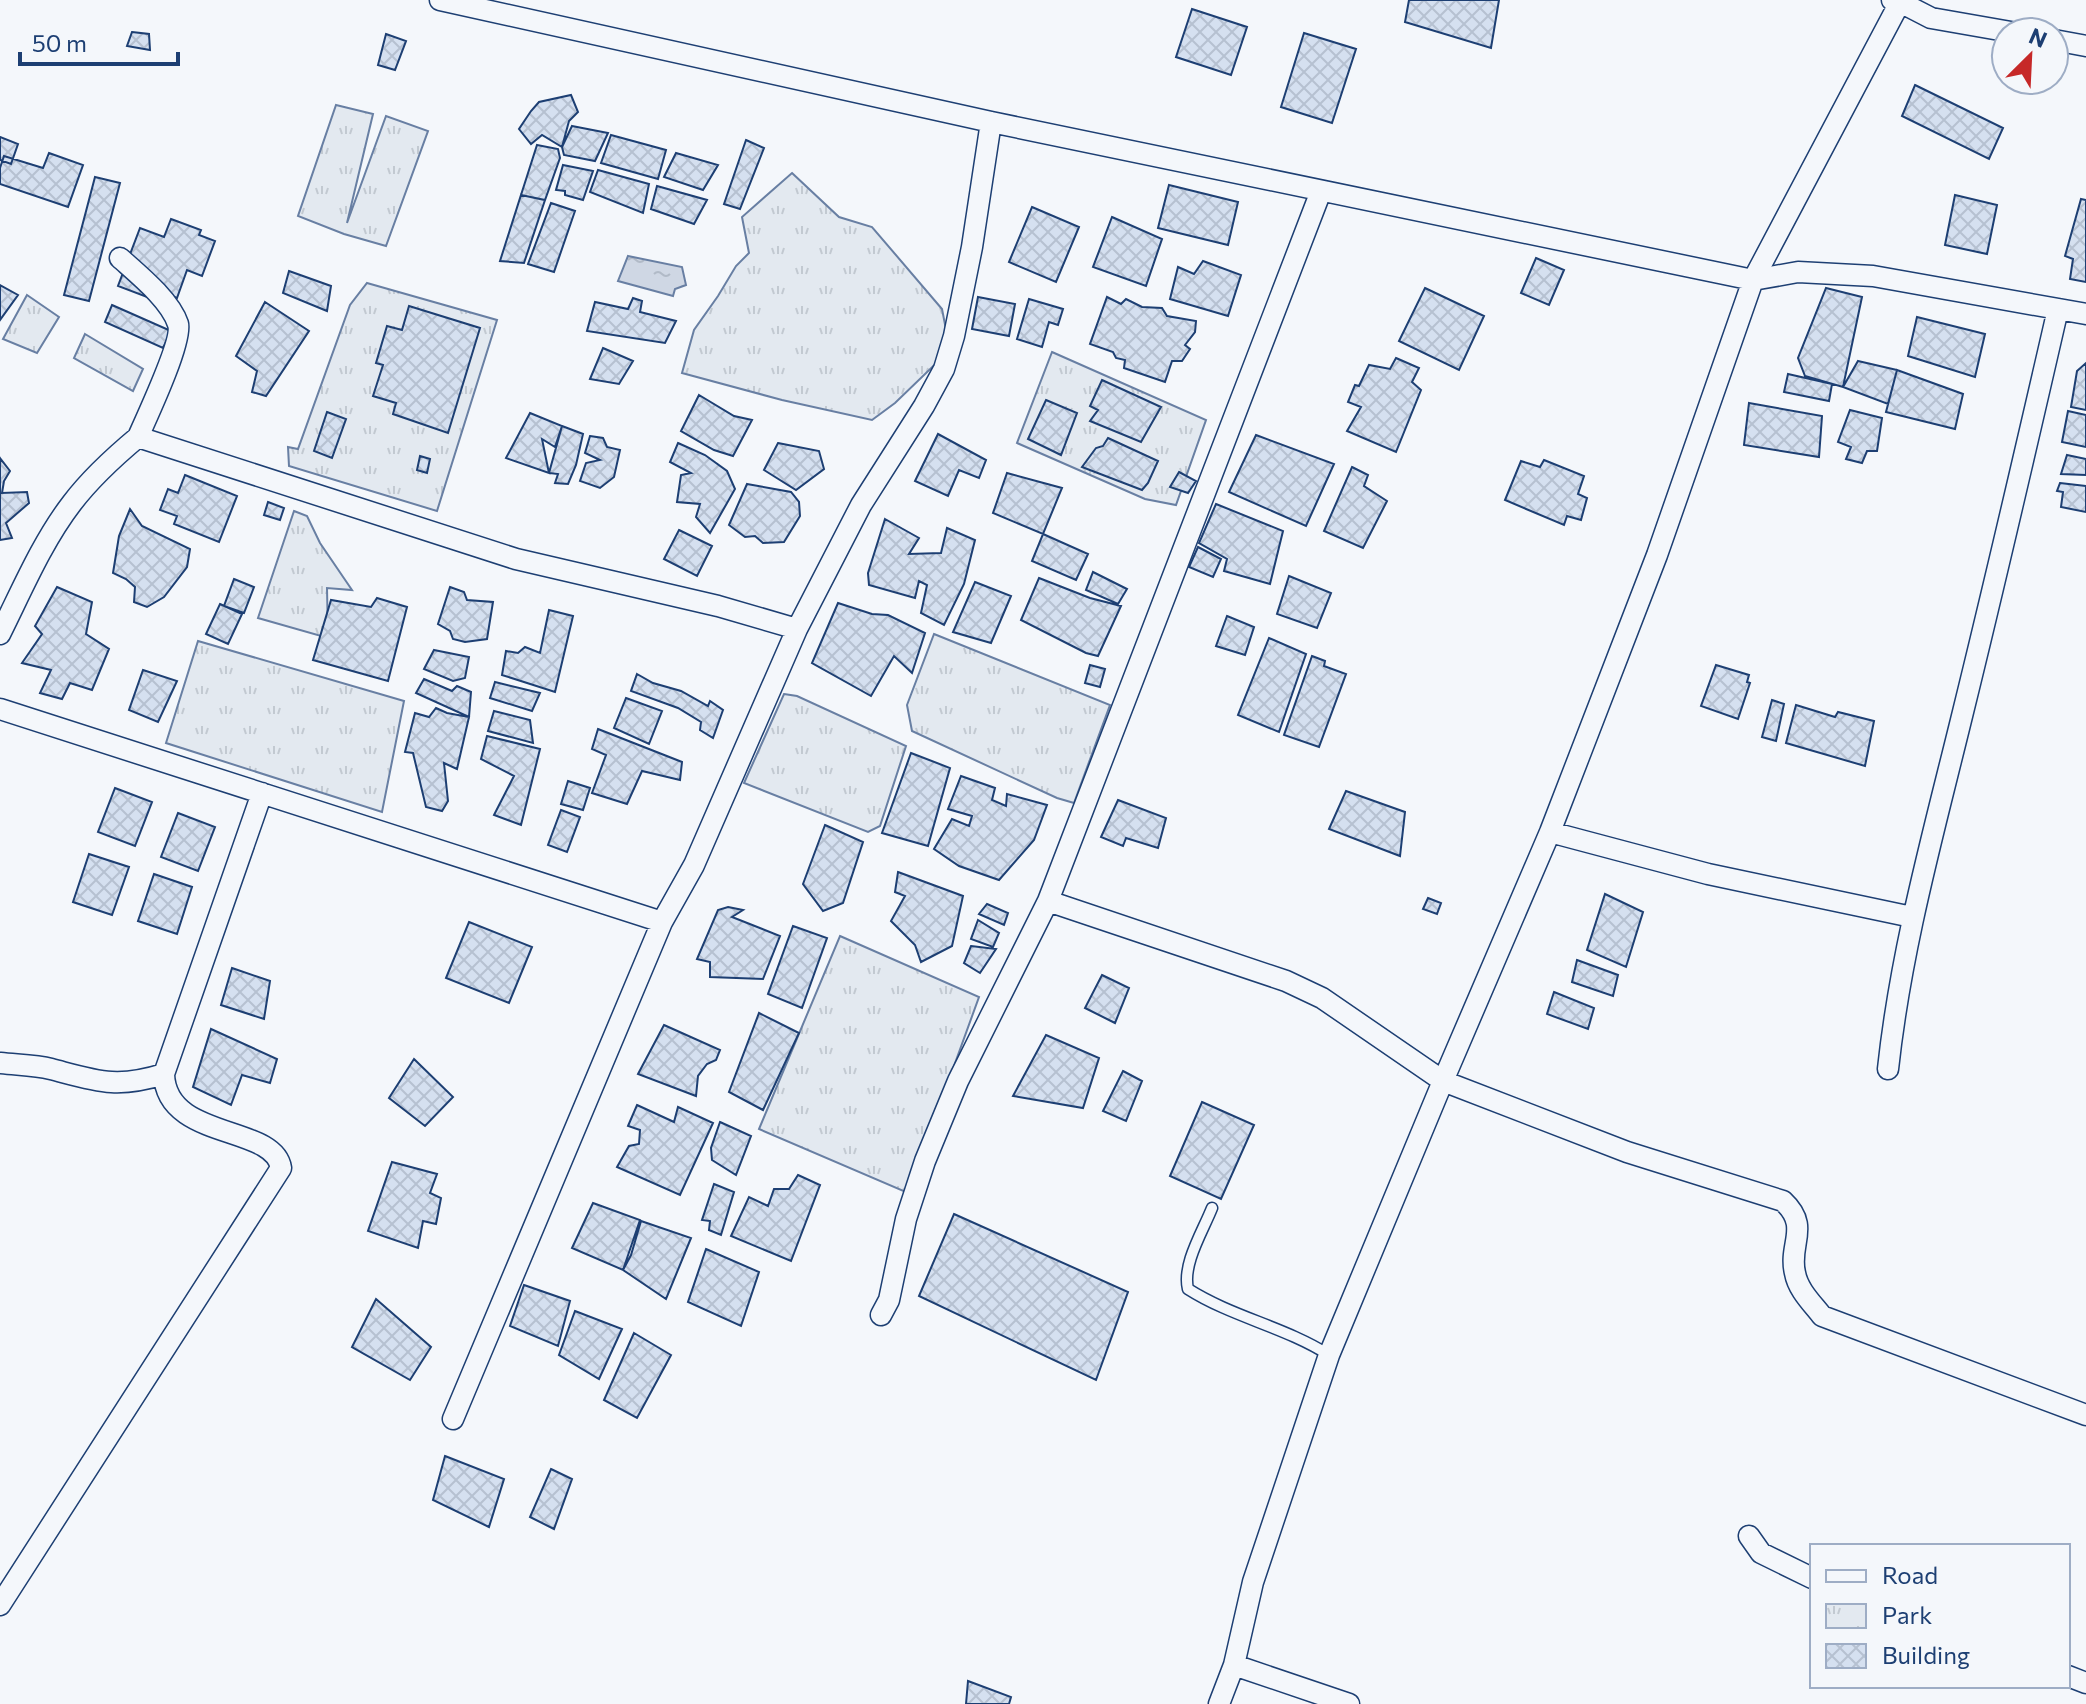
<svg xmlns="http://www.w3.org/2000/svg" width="2086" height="1704" viewBox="0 0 2086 1704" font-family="Commissioner,sans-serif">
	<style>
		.park { fill: url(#park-tufts); stroke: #687fa3; stroke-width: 2 }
		.water { fill: url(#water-ripples); stroke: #687fa3; stroke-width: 2 }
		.building { fill: url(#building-cross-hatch); stroke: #1d3f73; stroke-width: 2 }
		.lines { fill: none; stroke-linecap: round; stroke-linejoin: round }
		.lane-casing { stroke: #1d3f73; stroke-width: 13 }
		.street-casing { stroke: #1d3f73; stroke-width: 23 }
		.lane { stroke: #f4f7fb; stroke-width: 10 }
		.street { stroke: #f4f7fb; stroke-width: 20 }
	</style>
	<defs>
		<pattern id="park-tufts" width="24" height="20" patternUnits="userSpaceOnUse" patternTransform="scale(2)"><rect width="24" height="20" fill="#e3e9f0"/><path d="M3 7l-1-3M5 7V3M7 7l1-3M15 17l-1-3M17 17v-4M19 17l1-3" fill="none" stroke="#c2c9d1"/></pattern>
		<pattern id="water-ripples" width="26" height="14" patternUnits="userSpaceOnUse" patternTransform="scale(2)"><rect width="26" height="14" fill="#cfd7e4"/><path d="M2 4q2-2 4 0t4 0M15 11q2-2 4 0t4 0" fill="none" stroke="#b1bac7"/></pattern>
		<pattern id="building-cross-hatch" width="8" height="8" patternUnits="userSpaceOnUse" patternTransform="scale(2)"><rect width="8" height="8" fill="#d5e0f0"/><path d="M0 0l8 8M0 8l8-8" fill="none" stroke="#b6c1d1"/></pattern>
	</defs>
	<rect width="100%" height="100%" fill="#f4f7fb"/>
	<path class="park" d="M336,105L373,114L347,223L386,116L428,131L386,246L344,234L298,216Z
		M792,173L839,217L872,227L942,309L950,350L895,403L872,420L782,400L682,373L694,330L718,296L736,266L749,253L742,217Z
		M367,283L497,320L437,511L289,466L288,447L298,449L350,305Z
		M27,295L59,317L37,353L3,339Z
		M85,334L143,369L133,391L74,358Z
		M1052,352L1206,420L1176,505L1145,499L1017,443Z
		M294,511L307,516L320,543L352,590L327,588L328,638L258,618Z
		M934,634L1110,705L1074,803L1057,798L912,731L907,705Z
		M198,641L404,701L382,812L166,743Z
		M784,694L797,696L906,746L880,826L868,832L744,783Z
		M840,936L979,997L908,1193L759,1129Z"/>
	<path class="water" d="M628,256L682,267L686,285L675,289L673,296L618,281Z"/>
	<path class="building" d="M1409,0H1499L1491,48L1405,22Z
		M1192,9L1247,27L1231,75L1176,57Z
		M132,32L149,34L150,50L127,46Z
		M1304,33L1356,49L1332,123L1281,107Z
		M386,34L406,41L395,70L378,65Z
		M1915,85L2003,128L1989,159L1902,116Z
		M571,95L578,112L569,121L562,147L542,135L531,144L519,129L531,111L539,102Z
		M572,126L608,133L595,161L564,155L562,147Z
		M611,135L666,150L658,179L601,163Z
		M0,137L18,144L11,164L0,160Z
		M746,140L764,148L740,209L724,204Z
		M537,145L558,149L560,158L545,200L521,195Z
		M49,153L83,165L68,207L0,184V168L4,156L43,168Z
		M676,153L718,165L703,190L664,177Z
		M563,165L593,171L583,200L565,195V191L556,190Z
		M598,170L649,184L643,213L590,192Z
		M95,177L120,183L89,301L64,295Z
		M1169,185L1238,202L1228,245L1158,228Z
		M657,186L707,200L694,224L651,209Z
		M521,195L545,200L524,263L500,261Z
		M1955,195L1997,205L1987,254L1945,245Z
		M2081,199L2086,200V282L2070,279L2073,259L2065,256Z
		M551,203L575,211L554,272L528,264Z
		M1032,207L1079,227L1056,282L1009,262Z
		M1112,217L1162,239L1146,286L1093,267Z
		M171,219L201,230L199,235L215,241L202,276L187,270L177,298L150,288L147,297L118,286L140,228L164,237Z
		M1536,258L1564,270L1549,305L1521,293Z
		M1203,261L1241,275L1228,316L1170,299L1178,267L1194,274Z
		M289,271L331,286L327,311L283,293Z
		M0,285L18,295L0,320Z
		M1425,288L1484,316L1459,370L1399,341Z
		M1826,288L1862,297L1843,387L1805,376L1798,358Z
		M978,297L1015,304L1009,336L972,329Z
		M1107,297L1121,304L1126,299L1142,307L1162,308L1167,316L1196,321L1195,332L1185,345L1190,349L1182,361H1172L1165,382L1124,368L1125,360L1116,358L1113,352L1090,344Z
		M633,298L642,301L640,312L676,321L665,343L587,331L595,302L628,309Z
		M1029,299L1063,309L1058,325L1049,322L1042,347L1017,339Z
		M265,302L309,331L266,396L252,392L257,371L236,356Z
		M112,305L171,331L163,348L105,322Z
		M409,306L480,328L448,433L393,414L396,403L373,396L383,365L376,363L387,326L402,330Z
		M1917,317L1985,334L1975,377L1908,356Z
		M603,348L633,361L619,384L590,379Z
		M1396,358L1419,368L1412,382L1421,390L1396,452L1347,431L1361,407L1348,402L1355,385L1359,386L1369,365L1390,369Z
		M1858,361L1897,370L1888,404L1843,387Z
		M2086,363V410L2071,407L2077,371Z
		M1897,370L1963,394L1955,429L1886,412Z
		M1788,374L1832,384L1829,401L1784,392Z
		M1102,380L1161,407L1141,442L1090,421L1098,410L1090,406Z
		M699,395L734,416L752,420L733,456L714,450L681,431Z
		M1046,400L1077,413L1061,455L1028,439Z
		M1749,403L1822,416L1819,457L1744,445Z
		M1850,410L1882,418L1877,451H1867L1862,463L1846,459L1851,447L1838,442Z
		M2068,411L2086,415V447L2062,442Z
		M327,412L346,419L332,458L314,451Z
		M530,413L562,426L555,447L542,439L549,473L506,458Z
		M562,426L583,434L576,465L568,484L555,483L558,474L549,473Z
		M938,434L986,460L979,478L959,470L948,496L915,481Z
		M1256,435L1334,464L1306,526L1229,492Z
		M590,436L603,438L607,447L620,450L614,477L600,488L580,481L586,463L600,460L585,453Z
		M1108,438L1158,461L1148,483L1142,490L1082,467L1096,448L1103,446Z
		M678,443L705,455L727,471L735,489L710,533L696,517L700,504L677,502L681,475L691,473L670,462Z
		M778,443L819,451L824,469L796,490L764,470Z
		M2067,455L2086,459V475L2061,474Z
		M420,456L430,459L427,473L417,470Z
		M0,458L10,471L4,481L2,493L27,492L29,503L6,523L12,538L0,540Z
		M1544,460L1584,476L1578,494L1587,498L1581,520L1567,516L1564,525L1505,500L1521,461L1540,467Z
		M1352,467L1368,475L1364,486L1387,501L1363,548L1324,531Z
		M1179,472L1196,481L1188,493L1170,487Z
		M1007,473L1062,488L1043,534L993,513Z
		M185,475L237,496L219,542L174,524L177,516L160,510L168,489L178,493Z
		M2060,483L2086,486V512L2061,507L2063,492L2057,491Z
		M747,484L791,492L799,502L800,516L784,542L763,543L755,536L745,537L729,525Z
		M268,502L284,508L280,520L264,515Z
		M1216,504L1283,531L1270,584L1224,571L1227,559L1199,543Z
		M130,509L142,526L190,549L187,567L164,597L147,607L134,602L135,587L126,579L113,573L119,536Z
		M885,519L919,538L909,554L941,553L947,528L975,540L964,584L944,625L921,613L927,585L919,581L915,598L869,585L868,573Z
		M679,530L712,546L697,576L664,559Z
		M1043,534L1088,554L1076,580L1032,561Z
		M1198,547L1221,559L1213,577L1189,567Z
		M1093,572L1127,589L1118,604L1086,590Z
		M1289,576L1331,593L1317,628L1277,614Z
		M1039,578L1090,598L1121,606L1098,656L1086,653L1021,620Z
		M234,579L254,587L244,613L224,606Z
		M975,582L1011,596L991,643L953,632Z
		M57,587L92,602L86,634L109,649L92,690L70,683L62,699L40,693L51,670L22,663L42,634L35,626Z
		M450,587L464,592L467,600L493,602L487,639L465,642L453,639L450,631L438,624Z
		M377,598L407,607L388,681L313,660L331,600L371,607Z
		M838,603L872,614L888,615L925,633L912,673L894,656L871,696L812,663Z
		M220,604L242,614L228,644L206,634Z
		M549,610L573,616L555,692L502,675L506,651L518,653L525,647L540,653Z
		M1227,616L1254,627L1245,655L1216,646Z
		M1269,638L1306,654L1279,732L1238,715Z
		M434,650L469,657L465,678L453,681L424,669Z
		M1312,656L1325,661L1324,666L1346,674L1319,747L1284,735Z
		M1090,665L1105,669L1100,687L1085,683Z
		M1716,665L1749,675L1747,682L1750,683L1738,719L1701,706Z
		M143,670L177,681L158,722L129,710Z
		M637,674L653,683L681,691L708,706L710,701L723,710L713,738L700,730L701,722L678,708L631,691Z
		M424,679L452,691L457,686L471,692L469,717L416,693Z
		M495,682L540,693L532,711L490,698Z
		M626,698L662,711L649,744L614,728Z
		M1772,700L1784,704L1776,741L1762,737Z
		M1796,705L1835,717L1838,712L1874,721L1865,766L1786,743Z
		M436,708L447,713L469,717L457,769L444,763L448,801L442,811L426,807L413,753L405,752L415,713L429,717Z
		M494,711L530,720L533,743L488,731Z
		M598,729L682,762L680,780L642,771L627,804L592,793L606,755L592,749Z
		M487,736L540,749L521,825L494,815L514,776L481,759Z
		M911,753L950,768L928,846L882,833Z
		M961,776L995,788L992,800L1006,806L1007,794L1047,805L1034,840L999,880L959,866L934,849L952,819L969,826L972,816L948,809Z
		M568,781L590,788L583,810L561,804Z
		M115,788L152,802L135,846L98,832Z
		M1346,791L1405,812L1400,856L1329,829Z
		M1118,800L1166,818L1158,848L1126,838L1123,846L1101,837Z
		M561,810L580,817L567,852L548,845Z
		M178,813L215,827L198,871L161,857Z
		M825,825L863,842L843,903L823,911L803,884Z
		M89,854L129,867L112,915L73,902Z
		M898,872L963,896L952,946L921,962L915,945L891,921L905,896L895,892Z
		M154,874L192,887L177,934L138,921Z
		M1605,894L1643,912L1626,967L1587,950Z
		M1428,898L1441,903L1437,914L1423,909Z
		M987,904L1008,913L1004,925L979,914Z
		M728,907L743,910L732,917L780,936L763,979L710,977V962L697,959L718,910Z
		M978,920L999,933L993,947L971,939Z
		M469,922L532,947L509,1003L446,978Z
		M793,926L827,938L802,1008L768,994Z
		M971,946L996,949L980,973L964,963Z
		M1577,960L1618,975L1613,996L1572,982Z
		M232,968L270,981L264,1019L221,1005Z
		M1102,975L1129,988L1115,1023L1085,1008Z
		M1554,992L1594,1008L1588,1029L1547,1014Z
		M759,1013L799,1033L763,1110L729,1092Z
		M664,1025L720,1050L716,1060L707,1064L698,1076L696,1096L638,1074Z
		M211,1029L277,1059L270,1083L242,1075L231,1105L193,1087Z
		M1046,1035L1099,1058L1083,1108L1013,1096Z
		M414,1059L453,1097L425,1126L389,1098Z
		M1123,1071L1142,1081L1126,1121L1103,1111Z
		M1202,1102L1254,1125L1221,1199L1170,1176Z
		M637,1105L674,1122L678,1107L713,1123L680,1195L617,1167L629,1146L639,1144L640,1130L628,1126Z
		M720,1122L751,1136L736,1175L712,1160L711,1148Z
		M392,1162L437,1174L430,1193L441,1198L436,1224L423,1221L418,1248L368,1231Z
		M798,1175L820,1185L791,1261L731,1236L749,1197L768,1206L774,1189H789Z
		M714,1184L734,1192L721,1235L709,1230L710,1221L702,1220Z
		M593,1203L640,1220L623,1270L572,1248Z
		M954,1214L1128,1292L1096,1380L919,1296Z
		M641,1221L691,1238L666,1299L623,1270L631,1255Z
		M706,1249L759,1272L741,1326L688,1302Z
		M524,1285L570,1301L558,1346L510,1326Z
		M376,1299L431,1347L410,1380L352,1347Z
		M575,1311L622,1329L599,1379L559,1355Z
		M634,1333L671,1355L637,1418L604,1400Z
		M445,1456L504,1479L489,1527L433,1500Z
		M551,1469L572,1479L554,1529L530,1517Z
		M968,1681L1011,1697L1009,1704H966Z"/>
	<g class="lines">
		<defs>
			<path id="lane" d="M1212,1208C1203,1231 1182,1264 1188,1289C1232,1317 1285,1327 1329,1355"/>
			<path id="street" d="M440,0L991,122L1753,280L1657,555L1550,832L1443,1081L1329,1355L1253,1582L1234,1665L1219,1704
				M1892,0L1900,2L1753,280L1798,272L1873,276L2086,314
				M1901,0L1900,2L1931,18L2011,32
				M2054,40L2086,46
				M120,258C139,275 170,300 178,324C183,340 146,419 138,437
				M0,634C22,590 42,542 72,503C91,478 114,457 138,437L516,559L718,606L797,629
				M0,709L662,922L694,865L797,629L861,505L924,406L944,369L954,336L972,247L991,122
				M1550,832L1708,874L1912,917
				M1048,901L1321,191
				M0,1063C17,1065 35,1065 51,1069C97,1081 116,1089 164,1074
				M1888,1069C1901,948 1934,831 1963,712C1996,578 2027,444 2058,309
				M881,1315L889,1300L906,1219L925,1161L958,1081L1048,901L1286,981L1322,998L1443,1081L1627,1152L1783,1201C1811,1227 1788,1244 1795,1273C1798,1290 1812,1303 1822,1316L2086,1415
				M453,1419L662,922
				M1749,1536L1761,1553L1812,1578
				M0,1605L281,1168C274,1124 166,1141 164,1074L262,793
				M1234,1665L1349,1704
				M2068,1676L2086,1683"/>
		</defs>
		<use href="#lane" class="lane-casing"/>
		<use href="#street" class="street-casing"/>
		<use href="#lane" class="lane"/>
		<use href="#street" class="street"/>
	</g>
	<rect x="1810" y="1544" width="260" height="144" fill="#f4f7fb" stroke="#9eadc5" stroke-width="2"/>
	<rect x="1826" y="1570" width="40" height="12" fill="#f4f7fb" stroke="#9eadc5" stroke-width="2"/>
	<text x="1882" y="1584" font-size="24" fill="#1d3f73">Road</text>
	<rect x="1826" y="1604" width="40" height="24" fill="url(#park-tufts)" stroke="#9eadc5" stroke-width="2"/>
	<text x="1882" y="1624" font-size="24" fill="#1d3f73">Park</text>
	<rect x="1826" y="1644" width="40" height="24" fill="url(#building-cross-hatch)" stroke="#9eadc5" stroke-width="2"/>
	<text x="1882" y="1664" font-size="24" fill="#1d3f73">Building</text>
	<g transform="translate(2030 56) rotate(24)"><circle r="38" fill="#f4f7fb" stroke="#9eadc5" stroke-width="2"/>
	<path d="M0-6L14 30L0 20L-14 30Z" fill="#c62828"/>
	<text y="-12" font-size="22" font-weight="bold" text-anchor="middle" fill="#1d3f73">N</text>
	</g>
	<path d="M20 52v12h158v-12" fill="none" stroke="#1d3f73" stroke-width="4"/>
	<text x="32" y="52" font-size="24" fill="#1d3f73" stroke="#f4f7fb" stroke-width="6" paint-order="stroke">50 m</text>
</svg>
